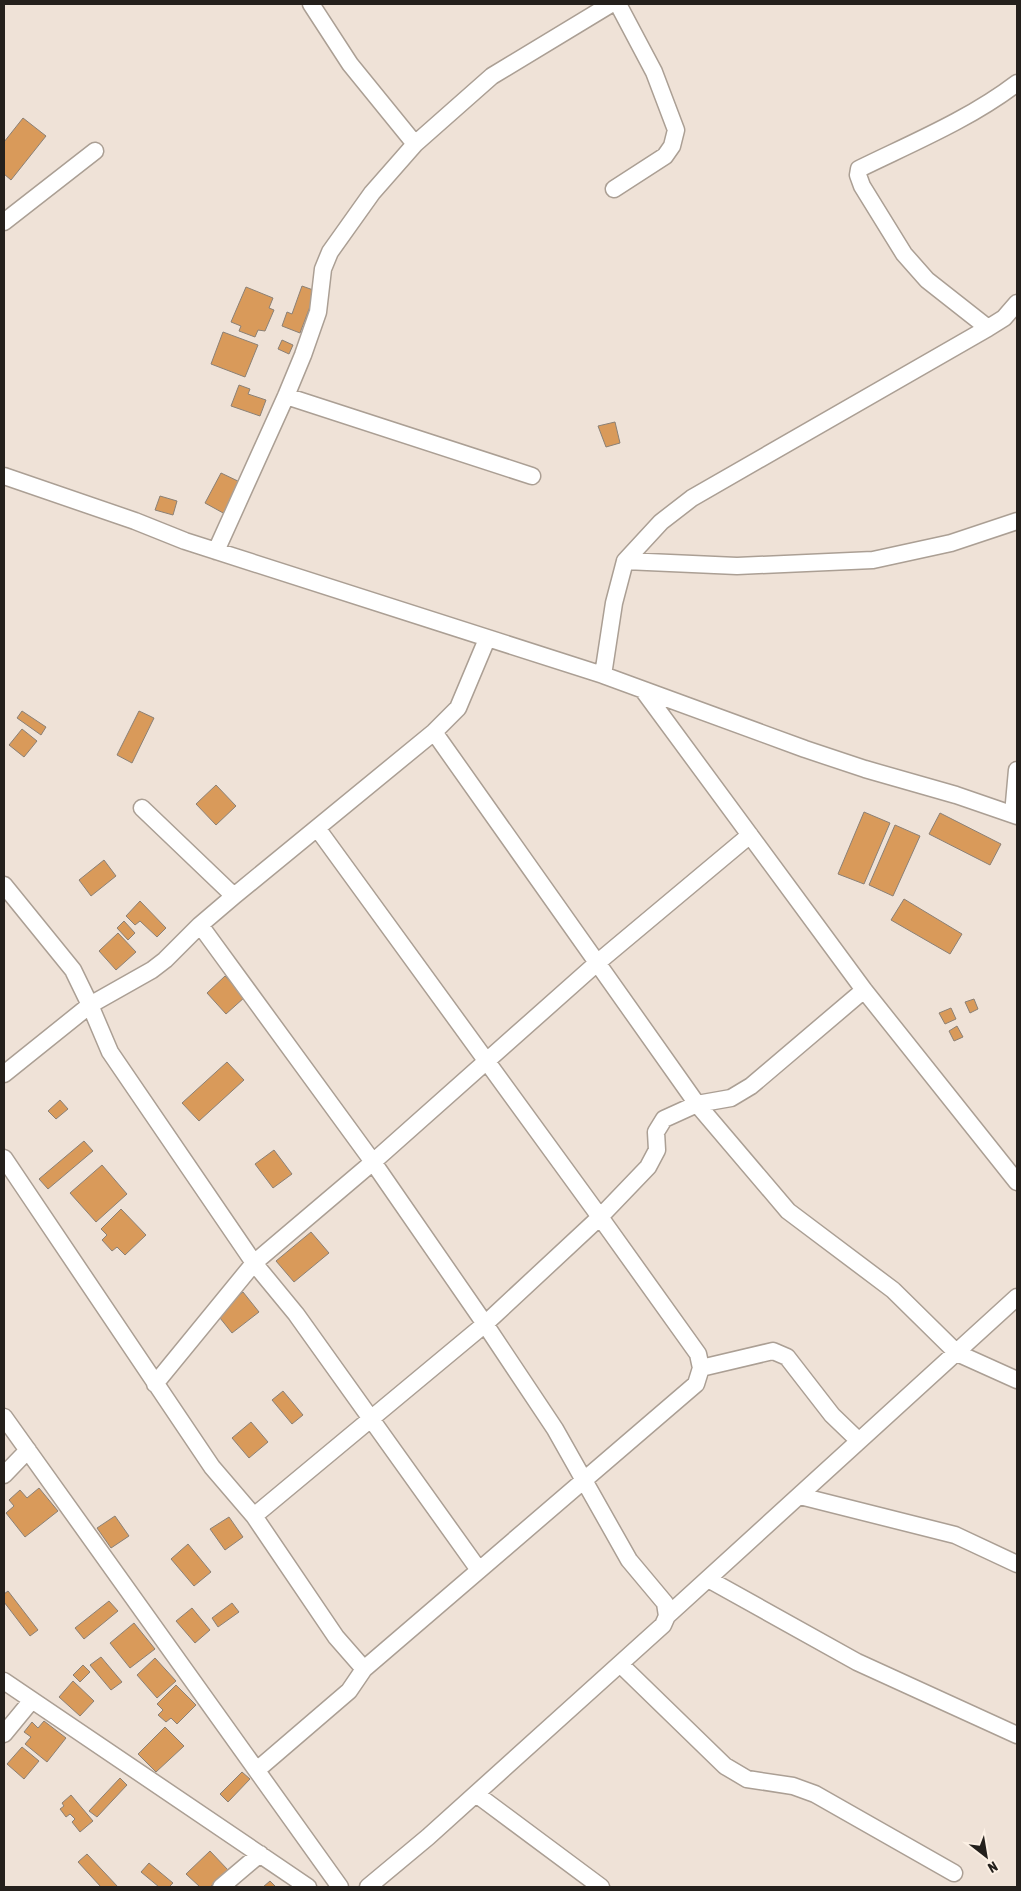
<svg xmlns="http://www.w3.org/2000/svg" width="1021" height="1891" viewBox="0 0 1021 1891" font-family="'Asap Condensed',sans-serif">
	<style>
		.building { fill: #d99a5a; stroke: #8b8075 }
		.lines { fill: none; stroke-linecap: round; stroke-linejoin: round }
		.street-casing { stroke: #ab9f94; stroke-width: 19 }
		.street { stroke: #fff; stroke-width: 16 }
	</style>
	<rect width="100%" height="100%" fill="#efe2d7"/>
	<path class="building" d="M23,118L46,136L11,180L4,174V142Z
		M302,286L316,291L300,333L282,326L287,312L292,314Z
		M246,287L273,298L269,308L274,310L265,331L258,330L255,337L239,331L241,326L231,322Z
		M223,332L258,345L245,377L211,364Z
		M282,340L293,345L289,354L278,349Z
		M239,385L250,389L248,394L266,400L260,416L231,406Z
		M615,422L620,443L606,447L598,426Z
		M221,473L242,483L225,514L205,503Z
		M160,496L177,501L173,515L155,510Z
		M22,711L46,727L41,735L17,718Z
		M139,711L154,718L132,763L117,755Z
		M22,729L37,741L24,757L9,745Z
		M216,785L236,806L216,825L196,804Z
		M864,812L890,823L864,884L838,874Z
		M940,813L1001,844L990,865L929,834Z
		M895,825L920,836L893,896L869,885Z
		M104,860L116,876L91,896L79,880Z
		M904,899L962,934L950,954L891,920Z
		M140,901L166,928L157,937L140,921L135,925L126,916Z
		M124,921L135,933L128,940L117,928Z
		M118,933L136,952L116,970L99,951Z
		M225,976L245,997L226,1014L207,993Z
		M974,999L978,1009L970,1013L965,1002Z
		M951,1008L956,1019L945,1024L939,1013Z
		M957,1026L963,1037L954,1041L949,1031Z
		M227,1062L244,1080L199,1121L182,1103Z
		M60,1100L68,1109L56,1119L48,1111Z
		M84,1141L93,1151L48,1189L39,1179Z
		M274,1150L292,1174L273,1188L255,1164Z
		M102,1165L127,1194L96,1222L70,1193Z
		M121,1209L146,1235L125,1255L117,1247L112,1251L102,1240L107,1235L101,1229Z
		M311,1232L329,1253L294,1282L276,1261Z
		M243,1292L259,1312L232,1333L216,1313Z
		M283,1391L303,1415L292,1424L272,1400Z
		M251,1422L268,1442L249,1458L232,1438Z
		M39,1488L58,1511L25,1537L6,1513L14,1506L9,1500L20,1490L27,1498Z
		M115,1516L129,1536L111,1548L97,1528Z
		M229,1517L243,1537L225,1550L210,1529Z
		M188,1544L211,1572L194,1586L171,1559Z
		M8,1591L38,1630L30,1636L4,1602V1594Z
		M109,1601L118,1611L84,1639L75,1628Z
		M232,1603L239,1612L218,1627L212,1618Z
		M192,1608L210,1630L195,1643L176,1621Z
		M134,1623L155,1649L130,1668L110,1643Z
		M101,1657L122,1682L111,1690L90,1665Z
		M155,1658L176,1681L157,1698L137,1675Z
		M83,1665L90,1672L80,1682L73,1675Z
		M73,1681L94,1701L80,1716L59,1697Z
		M176,1685L196,1705L177,1724L171,1718L166,1722L158,1715L163,1710L157,1704Z
		M44,1721L66,1738L47,1762L25,1744L31,1737L24,1732L32,1722L38,1728Z
		M165,1727L184,1746L156,1772L138,1754Z
		M22,1747L39,1761L24,1779L7,1764Z
		M242,1772L250,1779L228,1802L220,1794Z
		M120,1778L127,1785L97,1817L89,1811Z
		M71,1795L93,1821L80,1832L72,1822L75,1819L70,1814L66,1817L60,1809L64,1806L62,1803Z
		M210,1851L228,1870L210,1887H200L186,1874Z
		M87,1854L118,1887H101L78,1862Z
		M149,1863L173,1883L169,1887H159L141,1872Z
		M270,1881L276,1887H263Z"/>
	<g class="lines">
		<defs>
			<path id="street" d="M311,4L350,64L415,144
				M614,189L665,156L672,146L676,130L654,72L618,4
				M4,222L95,151
				M988,328L927,280L904,254L862,186L858,175L859,169C912,143 970,119 1017,83
				M286,396L532,476
				M4,476L135,521L185,541L603,675L805,749L865,769L956,795L1017,816
				M216,551L286,396L303,355L318,312L323,269L330,252L372,193L415,144L492,76L611,4
				M625,561L737,566L873,560L951,543L1017,521
				M603,675L614,603L625,561L661,522L692,498L988,328L1004,318L1017,303
				M643,690L864,990L1017,1182
				M434,732L697,1104L788,1211L893,1290L957,1353L1017,1380
				M142,808L234,896
				M1013,814L1017,770
				M4,885L73,970L90,1005L4,1074
				M200,925L373,1162L485,1324L555,1429L629,1560L665,1603L667,1616L663,1625L428,1837L368,1887
				M4,1158L212,1467L254,1516L336,1637L364,1669
				M701,1368L773,1351L787,1357L832,1415L859,1441
				M155,1384L254,1263L373,1162L597,963L750,835
				M4,1417L340,1887
				M4,1475L28,1450
				M800,1496L955,1535L1017,1564
				M254,1516L485,1324L600,1217L648,1167L657,1150L656,1132L664,1119L697,1104L731,1098L751,1086L864,990
				M479,1570L296,1314L254,1263L110,1052L90,1005L152,970L165,960L200,925L234,896L434,732L458,708L487,639
				M708,1579L857,1662L1017,1735
				M667,1616L1017,1297
				M620,1664L725,1766L747,1779L793,1786L815,1794L954,1873
				M4,1681L308,1887
				M4,1734L32,1700
				M257,1770L349,1691L364,1669L696,1384L701,1368L698,1354L600,1217L317,828
				M476,1794L601,1887
				M221,1887L260,1854"/>
		</defs>
		<use href="#street" class="street-casing"/>
		<use href="#street" class="street"/>
	</g>
	<rect width="1021" height="1891" fill="none" stroke="#24201c" stroke-width="10"/>
	<g transform="translate(986 1856) rotate(149)" stroke="#fcf0e4" stroke-width="4" paint-order="stroke">
	<path d="M0-4L9 19L0 12L-9 19Z" fill="#24201c"/>
	<text y="-8" font-size="14" font-weight="bold" text-anchor="middle" fill="#24201c">N</text>
	</g>
</svg>
